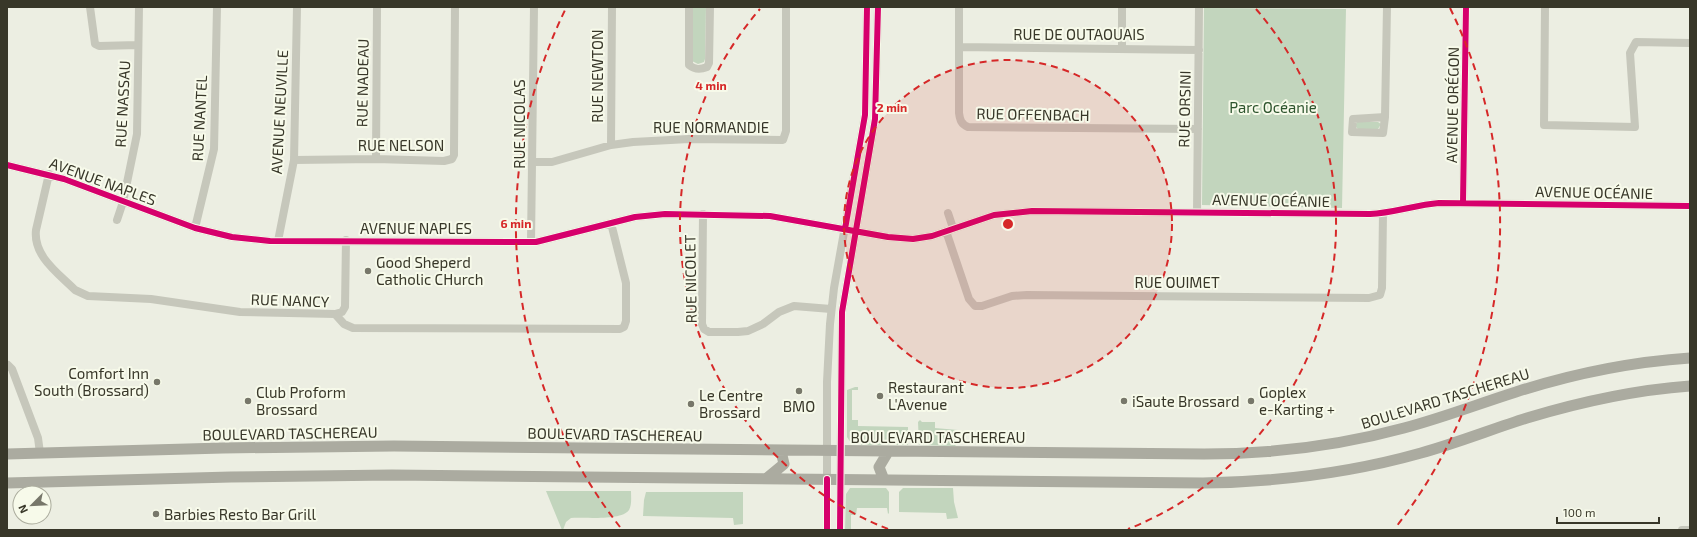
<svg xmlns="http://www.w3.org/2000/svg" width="1697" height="537" viewBox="0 0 1697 537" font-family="'Exo 2',sans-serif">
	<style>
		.green { fill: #c2d5bd }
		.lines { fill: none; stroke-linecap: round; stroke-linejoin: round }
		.minor { stroke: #c6c7bb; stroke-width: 8 }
		.major { stroke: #ababa0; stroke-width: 11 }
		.cycleway-casing { stroke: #f7faea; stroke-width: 8 }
		.cycleway { stroke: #d6006c; stroke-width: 6 }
		.ring { fill: none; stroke: #d62828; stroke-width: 2; stroke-dasharray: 7 5 }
		.poi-dot { fill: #77776a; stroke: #f7faea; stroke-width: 1.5 }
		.labels { text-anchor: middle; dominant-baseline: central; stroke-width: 4; stroke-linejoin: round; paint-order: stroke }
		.street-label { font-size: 15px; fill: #383729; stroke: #f7faea }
		.park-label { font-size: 15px; fill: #2e552e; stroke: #f7faea }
		.poi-label { font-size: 15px; fill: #383729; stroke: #f7faea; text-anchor: start }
		.centre { fill: #d62828; stroke: #f7faea; stroke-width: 2 }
		.ring-label { font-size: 12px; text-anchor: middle; font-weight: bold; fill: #d62828; stroke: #f7faea; stroke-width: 4; stroke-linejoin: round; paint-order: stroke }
	</style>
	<rect width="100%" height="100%" fill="#eceee2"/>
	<path class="green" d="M693,7H706L705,59L704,62L698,64L692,61Z
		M1204,8L1346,9L1342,208L1202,205Z
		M1357,122H1378L1381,124L1378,129H1358L1355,126Z
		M855,387H858V390H852V420H858V426L908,427V445H861V441H852L851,443L847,437V390Z
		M920,420L922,422H935V428L958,430L957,444L955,446L919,445L918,422Z
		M850,488H886L889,492V513L888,514L887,508H857L856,515H851V530H845L846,494Z
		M903,488H953L954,502L958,518L947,519L946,513L899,512V492Z
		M546,491H631C631,497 632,505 629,510C622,521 584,517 571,518L566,522L563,530H562Z
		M646,492H743V524L734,525L733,518L643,516L644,500Z"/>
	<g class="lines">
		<path class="minor" d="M90,7L95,44L99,46L138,45
			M689,7V65C695,70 700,70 707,67L709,63L710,7
			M959,7V113C960,120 961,124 968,127L1198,129
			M1545,7L1544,125L1635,127L1630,53L1636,42L1690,43
			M959,47L1199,50
			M1122,48V7
			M1385,117L1353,119L1352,132L1383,133L1385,117L1387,7
			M611,145L612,7
			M376,159L377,7
			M294,160L376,159L444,161L452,159L454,155V150L455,7
			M533,162H552L611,145L633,142L689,139L783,140L786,131V7
			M7,165L64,179L195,228L232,237L270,241L536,242L635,217L665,214L770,216L888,237L913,239L932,236L994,215L1032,211L1370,214C1393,213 1415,205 1439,203L1690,206
			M49,174L36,230C33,256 58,273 75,290L88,296L151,299L240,312L335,314L344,324L353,328L620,329L624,327L626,321V283L611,223
			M1463,203L1466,7
			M1197,212L1199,7
			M948,213L953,228
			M703,214L702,324L704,329L709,332H738L748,331L763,324L779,312L794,306L831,309
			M117,220L123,202L137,134L139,7
			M195,228L214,149L217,7
			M946,231L969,299L975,306H982L1012,296L1027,295L1369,298L1380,295L1382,288L1383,213
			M278,241L294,160L297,7
			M531,242L534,7
			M335,314L342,312L345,307L346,240
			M8,365L12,369L38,438L40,453
			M827,530V382L830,324L834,288L865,115L867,7
			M840,530L842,312L875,119L878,7
			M1682,530H1690"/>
		<path class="major" d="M7,454L223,448L394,446L1204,454C1271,454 1338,446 1404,428C1442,418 1478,404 1516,392C1572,374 1631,362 1690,358
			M767,478L784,464L781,451
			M884,480L879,467L888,452
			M7,483L231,477L392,475L1203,483C1277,482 1350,473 1421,453C1457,443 1492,429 1527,418C1580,402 1635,390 1690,386"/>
		<defs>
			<path id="cycleway" d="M7,165L64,179L195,228L232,237L270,241L536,242L635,217L665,214L770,216L888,237L913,239L932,236L994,215L1032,211L1370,214C1393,213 1415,205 1439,203L1690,206
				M1463,203L1466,7
				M845,229L865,115L867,7
				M827,530V479
				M840,530L842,312L875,119L878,7"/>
		</defs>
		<use href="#cycleway" class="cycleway-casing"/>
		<use href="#cycleway" class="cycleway"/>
	</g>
	<circle cx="1008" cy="224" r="164" fill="#d62828" fill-opacity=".12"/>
	<g class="ring">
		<circle cx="1008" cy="224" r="164"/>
		<path d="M888 529A328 328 0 0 1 760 9M1256 9A328 328 0 0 1 1128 529"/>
		<path d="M620 527A492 492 0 0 1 566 8M1450 8A492 492 0 0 1 1396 527"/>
	</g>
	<g class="poi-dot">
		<circle cx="368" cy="271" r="4"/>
		<circle cx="157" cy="382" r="4"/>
		<circle cx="799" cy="391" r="4"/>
		<circle cx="880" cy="396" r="4"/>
		<circle cx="248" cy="401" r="4"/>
		<circle cx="1124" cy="401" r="4"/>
		<circle cx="1251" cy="401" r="4"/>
		<circle cx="691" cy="404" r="4"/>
		<circle cx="156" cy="514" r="4"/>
	</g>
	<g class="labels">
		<g class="street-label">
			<text x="1079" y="34">RUE DE OUTAOUAIS</text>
			<text transform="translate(597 76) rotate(-90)">RUE NEWTON</text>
			<text transform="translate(362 83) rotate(-89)">RUE NADEAU</text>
			<text transform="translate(122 104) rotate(-87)">RUE NASSAU</text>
			<text transform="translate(1452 105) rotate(-89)">AVENUE ORÉGON</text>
			<text transform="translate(1184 109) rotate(-89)">RUE ORSINI</text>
			<text transform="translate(279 112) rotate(-87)">AVENUE NEUVILLE</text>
			<text transform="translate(1033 114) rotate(1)">RUE OFFENBACH</text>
			<text transform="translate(199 118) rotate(-87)">RUE NANTEL</text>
			<text transform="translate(519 124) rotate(-90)">RUE NICOLAS</text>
			<text x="711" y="127">RUE NORMANDIE</text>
			<text x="401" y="145">RUE NELSON</text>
			<text transform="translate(103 181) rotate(20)">AVENUE NAPLES</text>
			<text transform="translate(1594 192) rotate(1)">AVENUE OCÉANIE</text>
			<text transform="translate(1271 200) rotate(1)">AVENUE OCÉANIE</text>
			<text x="416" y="228">AVENUE NAPLES</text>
			<text transform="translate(690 279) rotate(-91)">RUE NICOLET</text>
			<text x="1177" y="282">RUE OUIMET</text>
			<text transform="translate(290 300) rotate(2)">RUE NANCY</text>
			<text transform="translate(1445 398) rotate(-17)">BOULEVARD TASCHEREAU</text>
			<text transform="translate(290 433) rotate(-1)">BOULEVARD TASCHEREAU</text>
			<text transform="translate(615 434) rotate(1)">BOULEVARD TASCHEREAU</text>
			<text x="938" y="437">BOULEVARD TASCHEREAU</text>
		</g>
		<g class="park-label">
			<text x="1273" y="107">Parc Océanie</text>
		</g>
		<g class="poi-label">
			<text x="376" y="262">Good Sheperd<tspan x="376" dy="17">Catholic CHurch</tspan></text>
			<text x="149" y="373" text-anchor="end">Comfort Inn<tspan x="149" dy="17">South (Brossard)</tspan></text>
			<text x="888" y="387">Restaurant<tspan x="888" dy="17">L'Avenue</tspan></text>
			<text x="256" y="392">Club Proform<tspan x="256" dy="17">Brossard</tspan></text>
			<text x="1259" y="392">Goplex<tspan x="1259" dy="17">e-Karting +</tspan></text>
			<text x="699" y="395">Le Centre<tspan x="699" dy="17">Brossard</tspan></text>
			<text x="1132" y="401">iSaute Brossard</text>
			<text x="799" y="406" text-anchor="middle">BMO</text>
			<text x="164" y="514">Barbies Resto Bar Grill</text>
		</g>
	</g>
	<circle cx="1008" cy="224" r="6" class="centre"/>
	<g class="ring-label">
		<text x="711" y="90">4 min</text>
		<text x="892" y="112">2 min</text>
		<text x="516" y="228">6 min</text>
	</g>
	<rect width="1697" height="537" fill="none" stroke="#383729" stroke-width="16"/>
	<g transform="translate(32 505) rotate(246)"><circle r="19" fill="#f7faea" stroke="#abac9d"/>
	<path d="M0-3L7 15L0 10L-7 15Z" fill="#77776a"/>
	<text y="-6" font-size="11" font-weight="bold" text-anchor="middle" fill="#383729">N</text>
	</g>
	<path d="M1557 517v6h102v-6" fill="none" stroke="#383729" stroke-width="2"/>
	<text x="1563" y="517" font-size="12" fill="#383729" stroke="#f7faea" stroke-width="3" paint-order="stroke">100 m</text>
</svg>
